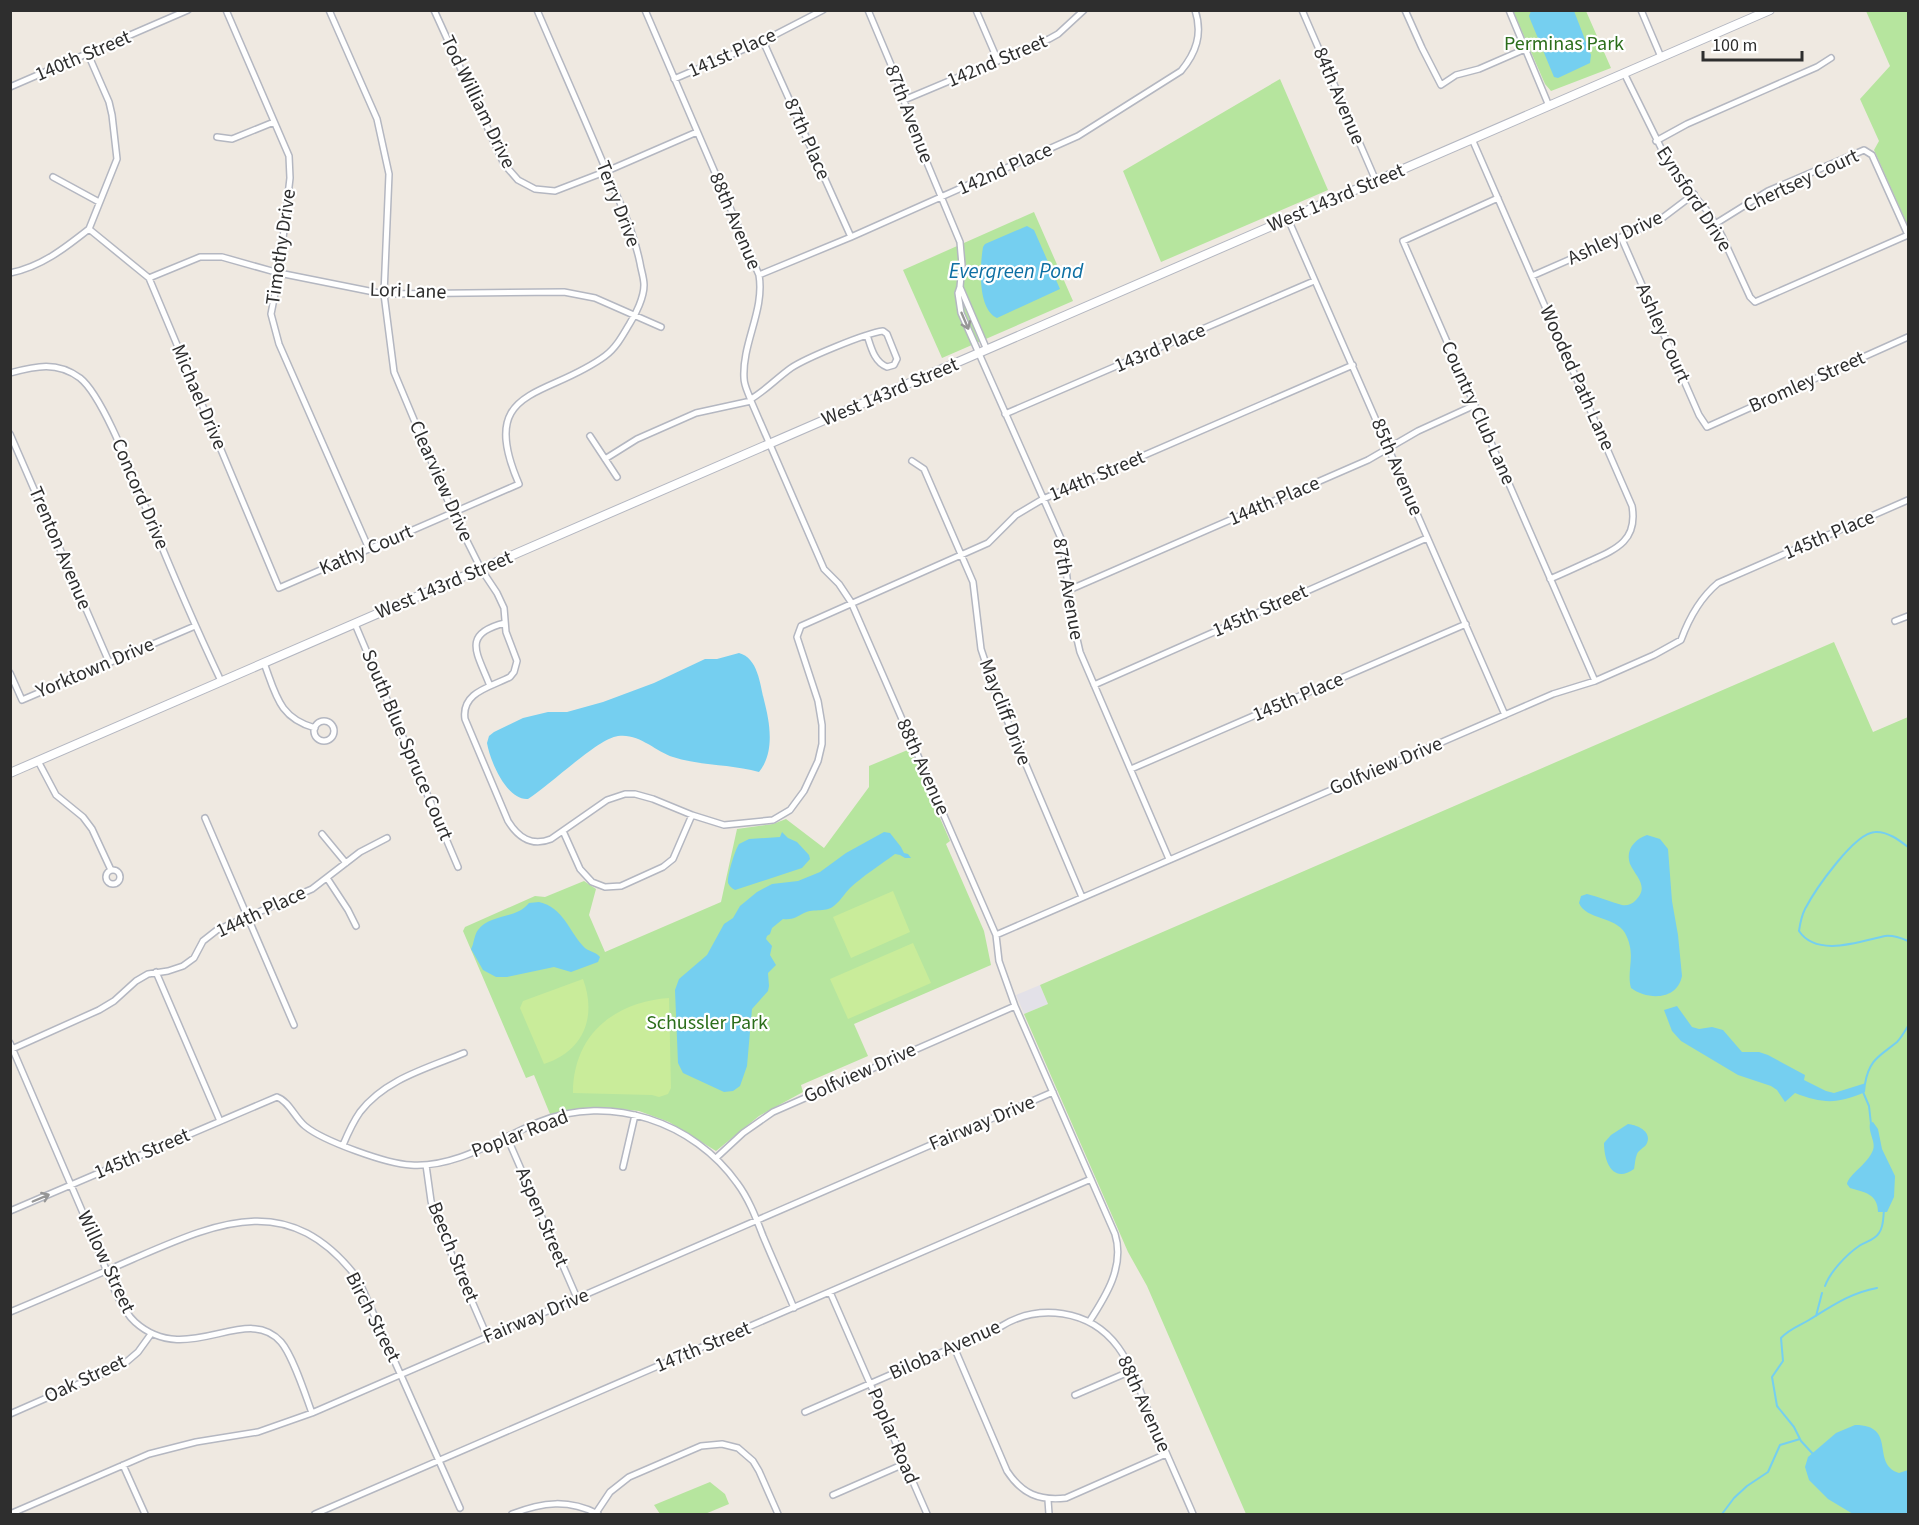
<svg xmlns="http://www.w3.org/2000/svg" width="1919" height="1525" viewBox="0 0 1919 1525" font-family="'Source Sans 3',sans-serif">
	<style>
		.industrial { fill: #e3e1e8 }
		.green { fill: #b6e59e }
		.pitch { fill: #c9ec9a }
		.water { fill: #75cff0 }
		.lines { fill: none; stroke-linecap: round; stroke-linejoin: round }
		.stream { stroke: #75cff0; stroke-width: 2 }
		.minor-casing { stroke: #b4b7c1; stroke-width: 8 }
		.secondary-casing { stroke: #b4b7c1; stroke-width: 10 }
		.minor { stroke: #fff; stroke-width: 5 }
		.secondary { stroke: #fff; stroke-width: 8 }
		.oneway { stroke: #969696 }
		.labels { text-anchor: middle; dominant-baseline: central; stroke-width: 4.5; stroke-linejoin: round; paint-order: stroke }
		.park-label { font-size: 20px; fill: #2c6e1b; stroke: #fff }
		.street-label { font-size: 20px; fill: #2e2e2e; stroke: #fff }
		.water-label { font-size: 21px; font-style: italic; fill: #0d6fa3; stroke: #fff }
	</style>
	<rect width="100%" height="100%" fill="#efe9e1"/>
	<path class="industrial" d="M1040,985L1048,1004L1024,1014L1016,995Z"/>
	<path class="green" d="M1513,11H1586L1611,68L1551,91L1545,84Z
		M1866,11H1907L1908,15V226L1874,150L1879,141L1860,99L1890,66Z
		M1280,79L1328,190L1161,262L1123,171Z
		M1034,212L1073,301L942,358L903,270Z
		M1834,642L1873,732L1908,717V1514H1246L1147,1286L1128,1252L1024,1014L1048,1004L1040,985Z
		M910,749L950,841L946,844L984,931L991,965L854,1024L868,1056L801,1085L803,1092L759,1116L716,1151L669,1122L639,1111L602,1107L583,1108L550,1114L534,1075L526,1078L463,931L465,927L535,896L545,897L584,881L596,889L589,915L605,952L721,902L737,829L773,824L786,819L824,848L869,787V766Z
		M710,1482L725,1494L729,1504L705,1514H660L654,1505Z"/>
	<path class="pitch" d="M893,891L910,932L851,958L833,917Z
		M913,943L931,983L848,1019L830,979Z
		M583,979C597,1017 584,1051 544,1064L520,1008L523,1001Z
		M669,998L671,1088L668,1094L659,1097L652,1095L573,1093C573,1035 614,1002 669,998Z"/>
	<path class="water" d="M1531,11H1574L1591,55L1590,63L1558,78L1554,77L1530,19L1529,16Z
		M1027,226L1034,230L1060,289L997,318C977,309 980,265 983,247L985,244Z
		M739,653C758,658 760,684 764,700C770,723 775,752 759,772C731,764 700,766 673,757C655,751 639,733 618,736C597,739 549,786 528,799C507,801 490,761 487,743L489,736L494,732L523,718L548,712H567L603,702L654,683L705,659H717Z
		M782,832L788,838L797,842L809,855L810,859L802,868L735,890C732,888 730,887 728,883C727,876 735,850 739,844L749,839L780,837Z
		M884,832L890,833L901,847L904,853L908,854L911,858H905L900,855L895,854C880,865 863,876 850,888C845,893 841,900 835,905C827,913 814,908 804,913C796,917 793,920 783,919L772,928L770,934L767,936L766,939L772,946L770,955L776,965L768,973L769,986L768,991L752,1009L747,1066L740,1086L733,1091L724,1092L683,1073L678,1063L675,990L679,979L707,955L724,924L733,918L740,906L757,892L772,884L798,881L820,872L846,853Z
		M1647,835L1660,839L1668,849L1672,901L1678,935L1682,976C1677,1001 1647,1000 1631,988C1626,970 1637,955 1625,933C1615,916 1586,920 1579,903L1581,896L1587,894C1599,897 1611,902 1622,905C1627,906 1632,904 1635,901C1650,887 1636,877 1630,864C1625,850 1635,839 1647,835Z
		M539,902C563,907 569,931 583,946C588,952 595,951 600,957L598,962L571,972L554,967L507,977H496L483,970L471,949C474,944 474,935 478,930C489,914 517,919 529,903Z
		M1677,1006L1692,1027L1699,1029L1712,1027L1723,1030L1742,1052H1759L1768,1055L1805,1075L1804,1080L1826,1091L1834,1093L1866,1083L1865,1092C1838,1104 1823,1104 1795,1093L1785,1102L1777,1090L1771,1086L1738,1075L1681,1041L1672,1031L1664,1010Z
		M1873,1122L1878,1129L1882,1149L1895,1176L1894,1197L1887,1212H1878C1878,1194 1864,1192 1850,1188L1847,1184C1849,1174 1868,1164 1873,1150C1876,1142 1868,1133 1870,1123Z
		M1628,1124C1637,1125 1652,1131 1647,1143C1645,1148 1639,1149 1637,1154C1635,1159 1635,1164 1634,1169C1613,1184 1604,1162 1604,1143L1611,1135Z
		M1855,1425C1898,1425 1870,1464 1899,1473L1908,1470V1514H1853L1828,1499L1809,1480L1805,1467L1808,1457L1836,1433Z"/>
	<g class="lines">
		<path class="stream" d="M1908,847C1899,840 1887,831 1875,832C1854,833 1815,890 1805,909C1802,915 1800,924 1799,931C1817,958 1861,941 1885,936C1893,935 1901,938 1908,941
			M1865,1084C1869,1059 1880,1056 1897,1042C1901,1038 1905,1031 1908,1026
			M1863,1092L1869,1106L1871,1124
			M1825,1286C1830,1272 1846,1255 1859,1246C1865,1242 1875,1240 1879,1233C1884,1226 1883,1218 1884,1210
			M1816,1316L1822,1293
			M1813,1454L1801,1441L1794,1427L1777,1406L1772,1377L1783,1361L1781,1338C1789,1329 1799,1326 1809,1320C1832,1306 1850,1293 1877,1288
			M1722,1514L1734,1498L1747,1486L1768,1472L1780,1445L1800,1439"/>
		<defs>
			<path id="minor" d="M226,10L289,156L290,178L279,273L271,314L279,344L369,549
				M329,10L377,119L389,174L384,294L394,372L453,513L481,569L497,593L504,608L506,632L517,661L514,672L510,677C491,687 461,692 465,719L508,821C518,837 531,847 551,839L607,800L625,794H635L653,799L692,815L724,825L773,820L790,810L804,791L818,761L822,744V725L818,701L797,637L801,626L988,543L1016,515L1043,499L1353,365
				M434,10L504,164L518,180L535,189L555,191L607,171L697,132
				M645,10L759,275C765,310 742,343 744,378C744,386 749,394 751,401L824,569L839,584L851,602L996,935L999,961L1015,1006L1115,1234C1125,1266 1106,1296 1089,1322
				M868,10L897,79L915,134L960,242L962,265L960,287L958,293L961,313L1063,543L1071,613L1080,652L1169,859
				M976,10L998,61
				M1302,10L1376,181
				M1405,10L1422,48L1441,85L1456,75L1479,69L1525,49
				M1509,10L1549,106
				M1641,10L1661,57
				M763,41L851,237
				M88,54L109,102L112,115L117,159L89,229
				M1624,73L1666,158L1678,177L1709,213L1722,236L1750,297L1755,302L1908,235
				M674,79L763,41L823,10
				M10,87L188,10
				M904,100L1049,39L1058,34L1084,10
				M217,137L232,139L274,122
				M1472,139L1632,506C1638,540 1617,549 1590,561C1577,567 1564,573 1550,579
				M1656,141L1687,124L1817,67L1831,58
				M53,177L99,202
				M1498,198L1403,241L1595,681
				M1288,219L1505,715
				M1715,224L1768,191L1864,150L1872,155L1908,235
				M89,229L149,278L279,588L519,484C476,385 547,399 605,356C616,348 623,335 630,323C636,314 644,297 644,285C644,278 641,270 640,263C634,234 623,209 611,182C587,124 562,68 537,10
				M1621,237L1699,415L1707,427L1908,337
				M10,273C41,267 65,248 89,229
				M759,275L851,237L1078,136L1181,71C1196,53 1203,34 1195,10
				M1532,276L1644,227L1661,219L1694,194
				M149,278L200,257H222L279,273L384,294L564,292L595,298L661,327
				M960,287L987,350
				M10,373C36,366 57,361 80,378C104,397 135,482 148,513C171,570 195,626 221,681
				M751,399C766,390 777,378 791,368C806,358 866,333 883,331L887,334L897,359L894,365L887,367C874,362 871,347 867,335
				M1005,414L1314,281
				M10,434L109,662
				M590,436L617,477
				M605,459L637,439L696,413L751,401
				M912,461L924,469L973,582L981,649L996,694L1082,897
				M1069,590L1368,460L1418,431L1475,405
				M1895,621L1908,616
				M355,624L458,867
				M264,663C276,695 279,718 315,728
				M10,673L22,700L195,626
				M1094,685L1427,538
				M490,686C478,654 460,634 505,623
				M314 731a10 10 0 1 1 20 0a10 10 0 1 1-20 0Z
				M38,761L56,795L83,817L92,829L111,870
				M1131,769L1466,624
				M205,818L294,1025
				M563,831L580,869L592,882L605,887L621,886L663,867L673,859L692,815
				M322,834L346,863
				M106 877a7 7 0 1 1 14 0a7 7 0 1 1-14 0Z
				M327,878L348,910L356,926
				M996,935L1553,694L1595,681L1654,655L1681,640C1689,618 1700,598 1718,583L1908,500
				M156,972L220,1121
				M10,1043C39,1109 66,1175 95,1241C104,1263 118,1307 135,1322C187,1369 246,1302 281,1342C293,1356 305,1394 312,1413
				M12,1049L99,1010L114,1001L136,981L148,974L168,971L183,966L194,958L203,941L217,930L312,889L360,852L387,838
				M507,1137L577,1298
				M343,1145C348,1133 353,1122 360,1112C385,1079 428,1068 464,1053
				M716,1158L743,1133L773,1112L1015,1006
				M426,1165L431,1201L435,1216L487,1336
				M623,1167L635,1115
				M10,1211L277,1097C289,1101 295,1118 305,1126C323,1141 387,1164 411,1165C456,1168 498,1139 539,1122C610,1093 694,1122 737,1183C749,1199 756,1218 763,1236C773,1260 784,1284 794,1308
				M830,1292L927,1514
				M10,1312C51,1295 92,1277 133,1259C219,1222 289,1189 358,1279L460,1508
				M954,1347L1007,1471C1022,1494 1039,1501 1066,1498L1166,1454
				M1075,1395L1131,1371
				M805,1412L1000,1327C1038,1303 1090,1309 1118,1347C1134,1369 1142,1398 1153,1422C1166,1453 1180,1484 1193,1514
				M10,1414L124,1364L138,1352L151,1334
				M123,1465L145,1514
				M833,1495L904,1464
				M1048,1500L1049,1514
				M596,1513L610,1492L629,1477L701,1446L722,1444L738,1448L753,1461L759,1471L778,1514
				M10,1514L149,1454L196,1442L258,1432L312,1413L1053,1092
				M315,1514L1091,1179
				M512,1514C543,1502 568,1499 598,1514"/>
			<path id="secondary" d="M10,773L1770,10"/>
		</defs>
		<use href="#minor" class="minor-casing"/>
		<use href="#secondary" class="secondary-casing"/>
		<use href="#minor" class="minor"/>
		<use href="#secondary" class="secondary"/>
	</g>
	<defs><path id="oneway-shaft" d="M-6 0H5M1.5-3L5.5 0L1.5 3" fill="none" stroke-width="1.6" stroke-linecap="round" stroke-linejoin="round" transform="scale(1.5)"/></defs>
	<g class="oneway">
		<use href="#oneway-shaft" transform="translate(965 321) rotate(67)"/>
		<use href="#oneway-shaft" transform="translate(41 1198) rotate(-23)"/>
	</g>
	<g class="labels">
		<g class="park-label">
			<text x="1564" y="44">Perminas Park</text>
			<text x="707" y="1023">Schussler Park</text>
		</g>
		<g class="street-label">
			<text transform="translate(732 53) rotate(-24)">141st Place</text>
			<text transform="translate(83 56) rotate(-23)">140th Street</text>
			<text transform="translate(997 61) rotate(-23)">142nd Street</text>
			<text transform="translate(1339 96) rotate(67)">84th Avenue</text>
			<text transform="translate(478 102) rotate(64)">Tod William Drive</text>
			<text transform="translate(909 114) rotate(69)">87th Avenue</text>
			<text transform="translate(807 139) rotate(66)">87th Place</text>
			<text transform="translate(1005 169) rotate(-24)">142nd Place</text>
			<text transform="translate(1801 181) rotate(-25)">Chertsey Court</text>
			<text transform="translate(1336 198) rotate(-23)">West 143rd Street</text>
			<text transform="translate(1694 199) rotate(57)">Eynsford Drive</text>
			<text transform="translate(618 204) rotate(69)">Terry Drive</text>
			<text transform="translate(735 221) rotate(67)">88th Avenue</text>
			<text transform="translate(1615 238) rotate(-25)">Ashley Drive</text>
			<text transform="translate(281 247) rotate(-82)">Timothy Drive</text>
			<text transform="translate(408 291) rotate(2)">Lori Lane</text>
			<text transform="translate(1663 333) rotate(66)">Ashley Court</text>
			<text transform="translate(1160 348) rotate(-23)">143rd Place</text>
			<text transform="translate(1577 378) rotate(66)">Wooded Path Lane</text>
			<text transform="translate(1807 382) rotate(-24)">Bromley Street</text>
			<text transform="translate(890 392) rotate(-23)">West 143rd Street</text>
			<text transform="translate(199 397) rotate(67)">Michael Drive</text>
			<text transform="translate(1478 413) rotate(66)">Country Club Lane</text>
			<text transform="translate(1397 467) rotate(67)">85th Avenue</text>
			<text transform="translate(1097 476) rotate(-23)">144th Street</text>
			<text transform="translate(441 481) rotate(66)">Clearview Drive</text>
			<text transform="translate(140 494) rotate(67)">Concord Drive</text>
			<text transform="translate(1274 501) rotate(-23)">144th Place</text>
			<text transform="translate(1829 535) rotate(-23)">145th Place</text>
			<text transform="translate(60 548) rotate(67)">Trenton Avenue</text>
			<text transform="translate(366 550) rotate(-23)">Kathy Court</text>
			<text transform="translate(444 585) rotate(-23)">West 143rd Street</text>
			<text transform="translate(1068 589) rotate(80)">87th Avenue</text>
			<text transform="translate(1260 611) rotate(-24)">145th Street</text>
			<text transform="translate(95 668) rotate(-23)">Yorktown Drive</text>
			<text transform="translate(1298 697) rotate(-23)">145th Place</text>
			<text transform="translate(1005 712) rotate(69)">Maycliff Drive</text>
			<text transform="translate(407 745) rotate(67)">South Blue Spruce Court</text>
			<text transform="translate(1386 766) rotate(-23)">Golfview Drive</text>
			<text transform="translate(923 767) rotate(66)">88th Avenue</text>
			<text transform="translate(261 912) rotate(-25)">144th Place</text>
			<text transform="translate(860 1073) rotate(-24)">Golfview Drive</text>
			<text transform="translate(982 1123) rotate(-23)">Fairway Drive</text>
			<text transform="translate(520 1134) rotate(-21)">Poplar Road</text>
			<text transform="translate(142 1154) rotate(-23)">145th Street</text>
			<text transform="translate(542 1217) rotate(67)">Aspen Street</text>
			<text transform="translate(453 1252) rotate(68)">Beech Street</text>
			<text transform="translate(106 1262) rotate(65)">Willow Street</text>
			<text transform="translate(536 1316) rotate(-23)">Fairway Drive</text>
			<text transform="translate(373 1317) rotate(63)">Birch Street</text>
			<text transform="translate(703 1347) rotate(-23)">147th Street</text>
			<text transform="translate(945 1350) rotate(-24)">Biloba Avenue</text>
			<text transform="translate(85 1379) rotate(-25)">Oak Street</text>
			<text transform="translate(1144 1404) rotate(66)">88th Avenue</text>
			<text transform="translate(893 1436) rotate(67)">Poplar Road</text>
		</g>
		<g class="water-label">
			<text x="1016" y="271">Evergreen Pond</text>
		</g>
	</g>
	<rect width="1919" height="1525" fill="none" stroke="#2e2e2e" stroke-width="24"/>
	<path d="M1703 51v9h99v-9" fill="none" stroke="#2e2e2e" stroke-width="3"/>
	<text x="1712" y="51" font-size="18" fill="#2e2e2e" stroke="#ffffff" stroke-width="4.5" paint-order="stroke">100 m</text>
</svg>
